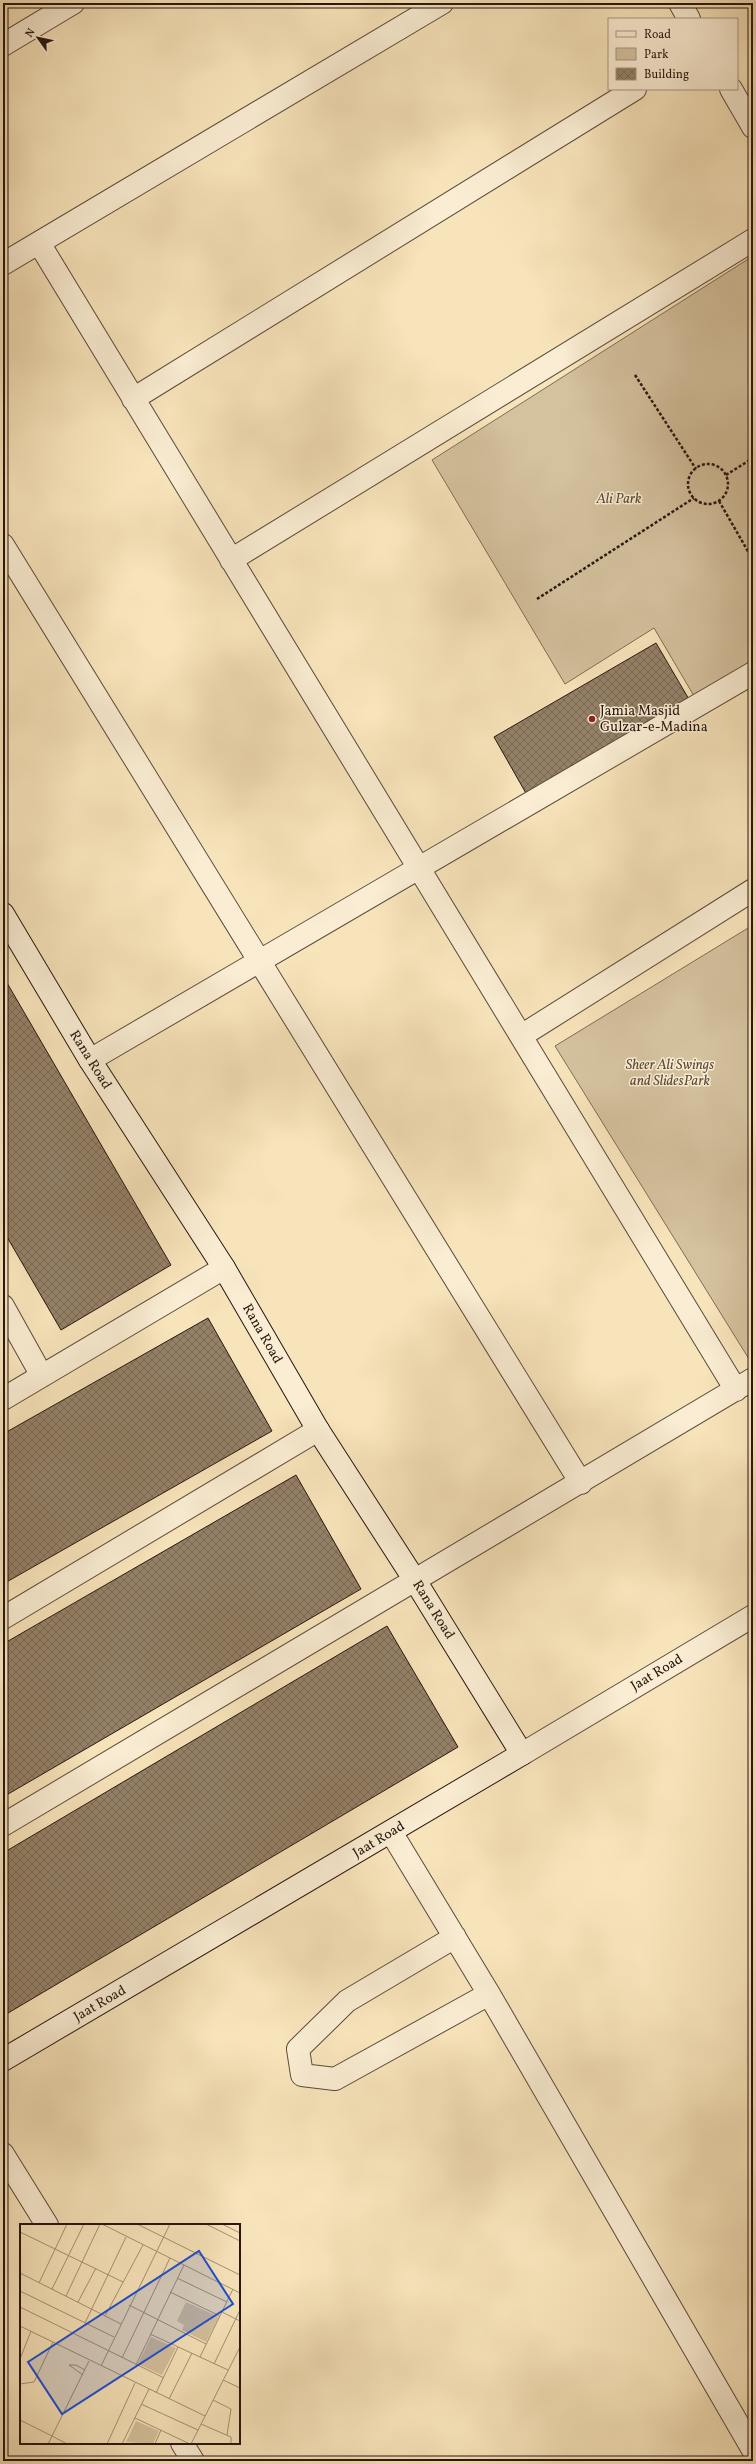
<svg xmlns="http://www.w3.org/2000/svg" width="756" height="2464" viewBox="0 0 756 2464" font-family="Vollkorn,serif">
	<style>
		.green { fill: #d4c19e; stroke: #7e6c56 }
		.building { fill: url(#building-cross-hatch); stroke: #27160f }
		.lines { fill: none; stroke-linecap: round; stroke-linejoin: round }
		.street-casing { stroke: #5b4a3a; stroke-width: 24 }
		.secondary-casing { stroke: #27160f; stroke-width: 24 }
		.path { stroke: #27160f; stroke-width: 2.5; stroke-dasharray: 3 2; stroke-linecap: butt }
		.street { stroke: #faedd3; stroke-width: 22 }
		.secondary { stroke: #faedd3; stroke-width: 22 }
		.poi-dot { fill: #8f2418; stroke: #faedd3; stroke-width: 1.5 }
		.labels { text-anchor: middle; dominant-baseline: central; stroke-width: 3; stroke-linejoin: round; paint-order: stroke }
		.park-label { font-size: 14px; font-style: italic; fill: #5b493a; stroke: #faedd3 }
		.poi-label { font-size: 14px; fill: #27160f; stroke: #faedd3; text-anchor: start }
		.street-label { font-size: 14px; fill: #27160f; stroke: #faedd3 }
		.inset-road { fill: none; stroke: #a49276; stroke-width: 1 }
		.view { fill: #1d4ed8; fill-opacity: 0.15; stroke: #1d4ed8; stroke-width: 2 }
		.inset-edge { fill: none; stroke: #27160f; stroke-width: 2 }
	</style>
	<defs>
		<pattern id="building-cross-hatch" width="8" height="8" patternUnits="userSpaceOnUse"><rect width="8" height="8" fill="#948168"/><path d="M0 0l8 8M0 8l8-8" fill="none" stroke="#796954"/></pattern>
	</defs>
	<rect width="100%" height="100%" fill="#f8e4bb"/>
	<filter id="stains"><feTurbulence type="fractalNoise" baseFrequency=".005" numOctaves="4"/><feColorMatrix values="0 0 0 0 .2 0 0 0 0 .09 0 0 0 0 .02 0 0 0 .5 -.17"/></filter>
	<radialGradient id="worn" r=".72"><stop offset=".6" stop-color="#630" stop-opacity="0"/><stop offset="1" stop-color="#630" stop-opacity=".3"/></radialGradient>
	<path class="green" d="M753,256V660L694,696L654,628L565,684L432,460Z
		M753,925V1356L749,1359L555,1046Z"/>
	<path class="building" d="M656,643L690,701L527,795L494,737Z
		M3,976L171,1265L61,1330L3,1230Z
		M208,1318L272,1431L3,1584V1434Z
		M296,1475L361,1589L3,1797V1644Z
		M387,1626L458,1747L3,2016V1853Z"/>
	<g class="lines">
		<defs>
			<path id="street" d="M680,3L689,19
				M3,45L73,3
				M731,89L753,127
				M39,243L736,1390
				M3,264L442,3
				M133,399L635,89
				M3,545L581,1483
				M231,560L753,240
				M521,1036L753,890
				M90,1060L753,673
				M3,1306L42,1376
				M3,1399L224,1268
				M3,1618L318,1430
				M522,1754L753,1616
				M3,1825L753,1379
				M391,1832L489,1994L753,2450
				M455,1937L347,2001L298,2049L302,2075L335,2079L489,1994
				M3,2154L47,2225
				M182,2443L193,2461"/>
			<path id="secondary" d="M3,914L90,1060L224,1268L318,1430L416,1582L522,1754L3,2060"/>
		</defs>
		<use href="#street" class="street-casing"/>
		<use href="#secondary" class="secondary-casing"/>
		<path class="path" d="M635,375L696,469
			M688 484a20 20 0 1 1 40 0a20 20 0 1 1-40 0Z
			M726,475L753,458
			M719,501L753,560
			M537,599L694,498"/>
		<use href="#street" class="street"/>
		<use href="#secondary" class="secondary"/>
	</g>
	<circle class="poi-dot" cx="592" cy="719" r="4"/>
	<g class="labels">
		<g class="park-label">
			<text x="619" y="499">Ali Park</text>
			<text x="670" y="1065">Sheer Ali Swings<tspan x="670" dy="16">and SlidesPark</tspan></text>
		</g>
		<g class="poi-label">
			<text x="600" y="711">Jamia Masjid<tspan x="600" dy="16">Gulzar-e-Madina</tspan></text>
		</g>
		<g class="street-label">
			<text transform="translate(90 1060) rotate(58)">Rana Road</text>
			<text transform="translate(262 1334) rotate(60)">Rana Road</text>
			<text transform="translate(433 1610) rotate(58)">Rana Road</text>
			<text transform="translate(657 1673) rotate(-31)">Jaat Road</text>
			<text transform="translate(379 1840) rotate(-31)">Jaat Road</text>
			<text transform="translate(100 2004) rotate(-30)">Jaat Road</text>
		</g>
	</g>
	<g transform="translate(20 2224)">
		<rect width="220" height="220" fill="#f8e4bb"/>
		<path d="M166,78L199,93L186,118L162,106L164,101L157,97ZM131,113L156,124L142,151L118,140ZM116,197L139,207L133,220L106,218Z" fill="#d4c19e"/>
		<path class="inset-road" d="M82,0L220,69M117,0L220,51M186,0L220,17M202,0L220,9M0,8L103,58M0,49L101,100M157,54L207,78M19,59L47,0M32,65L64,0M0,67L94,113M150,68L200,92M46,72L80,0M58,78L76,44M109,81L186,120M0,83L144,154M202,88L220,97M85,92L123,21M65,99L106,13M0,102L185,192M130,110L180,133M102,134L150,34M0,135L11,107M194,140L220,86M116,141L164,41M81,142L150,0M208,146L180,133L213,65M63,151L49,141H56L65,146M203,156L220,164M0,160L14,158L33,118M136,169L158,123M149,175L172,129M193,176L211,185L207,211M121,180L178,206M115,194L170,220M0,196L32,212L28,220M181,200L211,213V220M47,220L32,212L69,137M87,220L115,159M102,220L129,165M135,220L141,206M171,220L220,123"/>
		<path class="view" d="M179,27L213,80L42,190L8,138Z"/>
		<rect width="220" height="220" class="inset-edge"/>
	</g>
	<rect width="756" height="2464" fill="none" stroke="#f8e4bb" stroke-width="16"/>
	<rect x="4" y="4" width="748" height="2456" fill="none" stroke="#27160f" stroke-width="2"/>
	<rect x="8" y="8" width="740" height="2448" fill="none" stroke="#27160f"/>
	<rect x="608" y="18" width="130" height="72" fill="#faedd3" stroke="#a69785"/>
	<rect x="616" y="31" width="20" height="6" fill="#faedd3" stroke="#a69785"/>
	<text x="644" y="38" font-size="12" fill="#27160f">Road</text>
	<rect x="616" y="48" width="20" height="12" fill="#d4c19e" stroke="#a69785"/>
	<text x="644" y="58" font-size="12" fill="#27160f">Park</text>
	<rect x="616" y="68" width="20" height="12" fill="url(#building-cross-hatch)" stroke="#a69785"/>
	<text x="644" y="78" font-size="12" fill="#27160f">Building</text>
	<g transform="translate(38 38) rotate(303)" stroke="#faedd3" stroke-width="3" paint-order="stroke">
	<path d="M0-3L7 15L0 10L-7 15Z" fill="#27160f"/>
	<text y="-6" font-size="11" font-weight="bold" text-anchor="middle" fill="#27160f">N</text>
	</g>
	<rect width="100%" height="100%" filter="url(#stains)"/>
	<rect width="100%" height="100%" fill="url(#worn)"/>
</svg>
